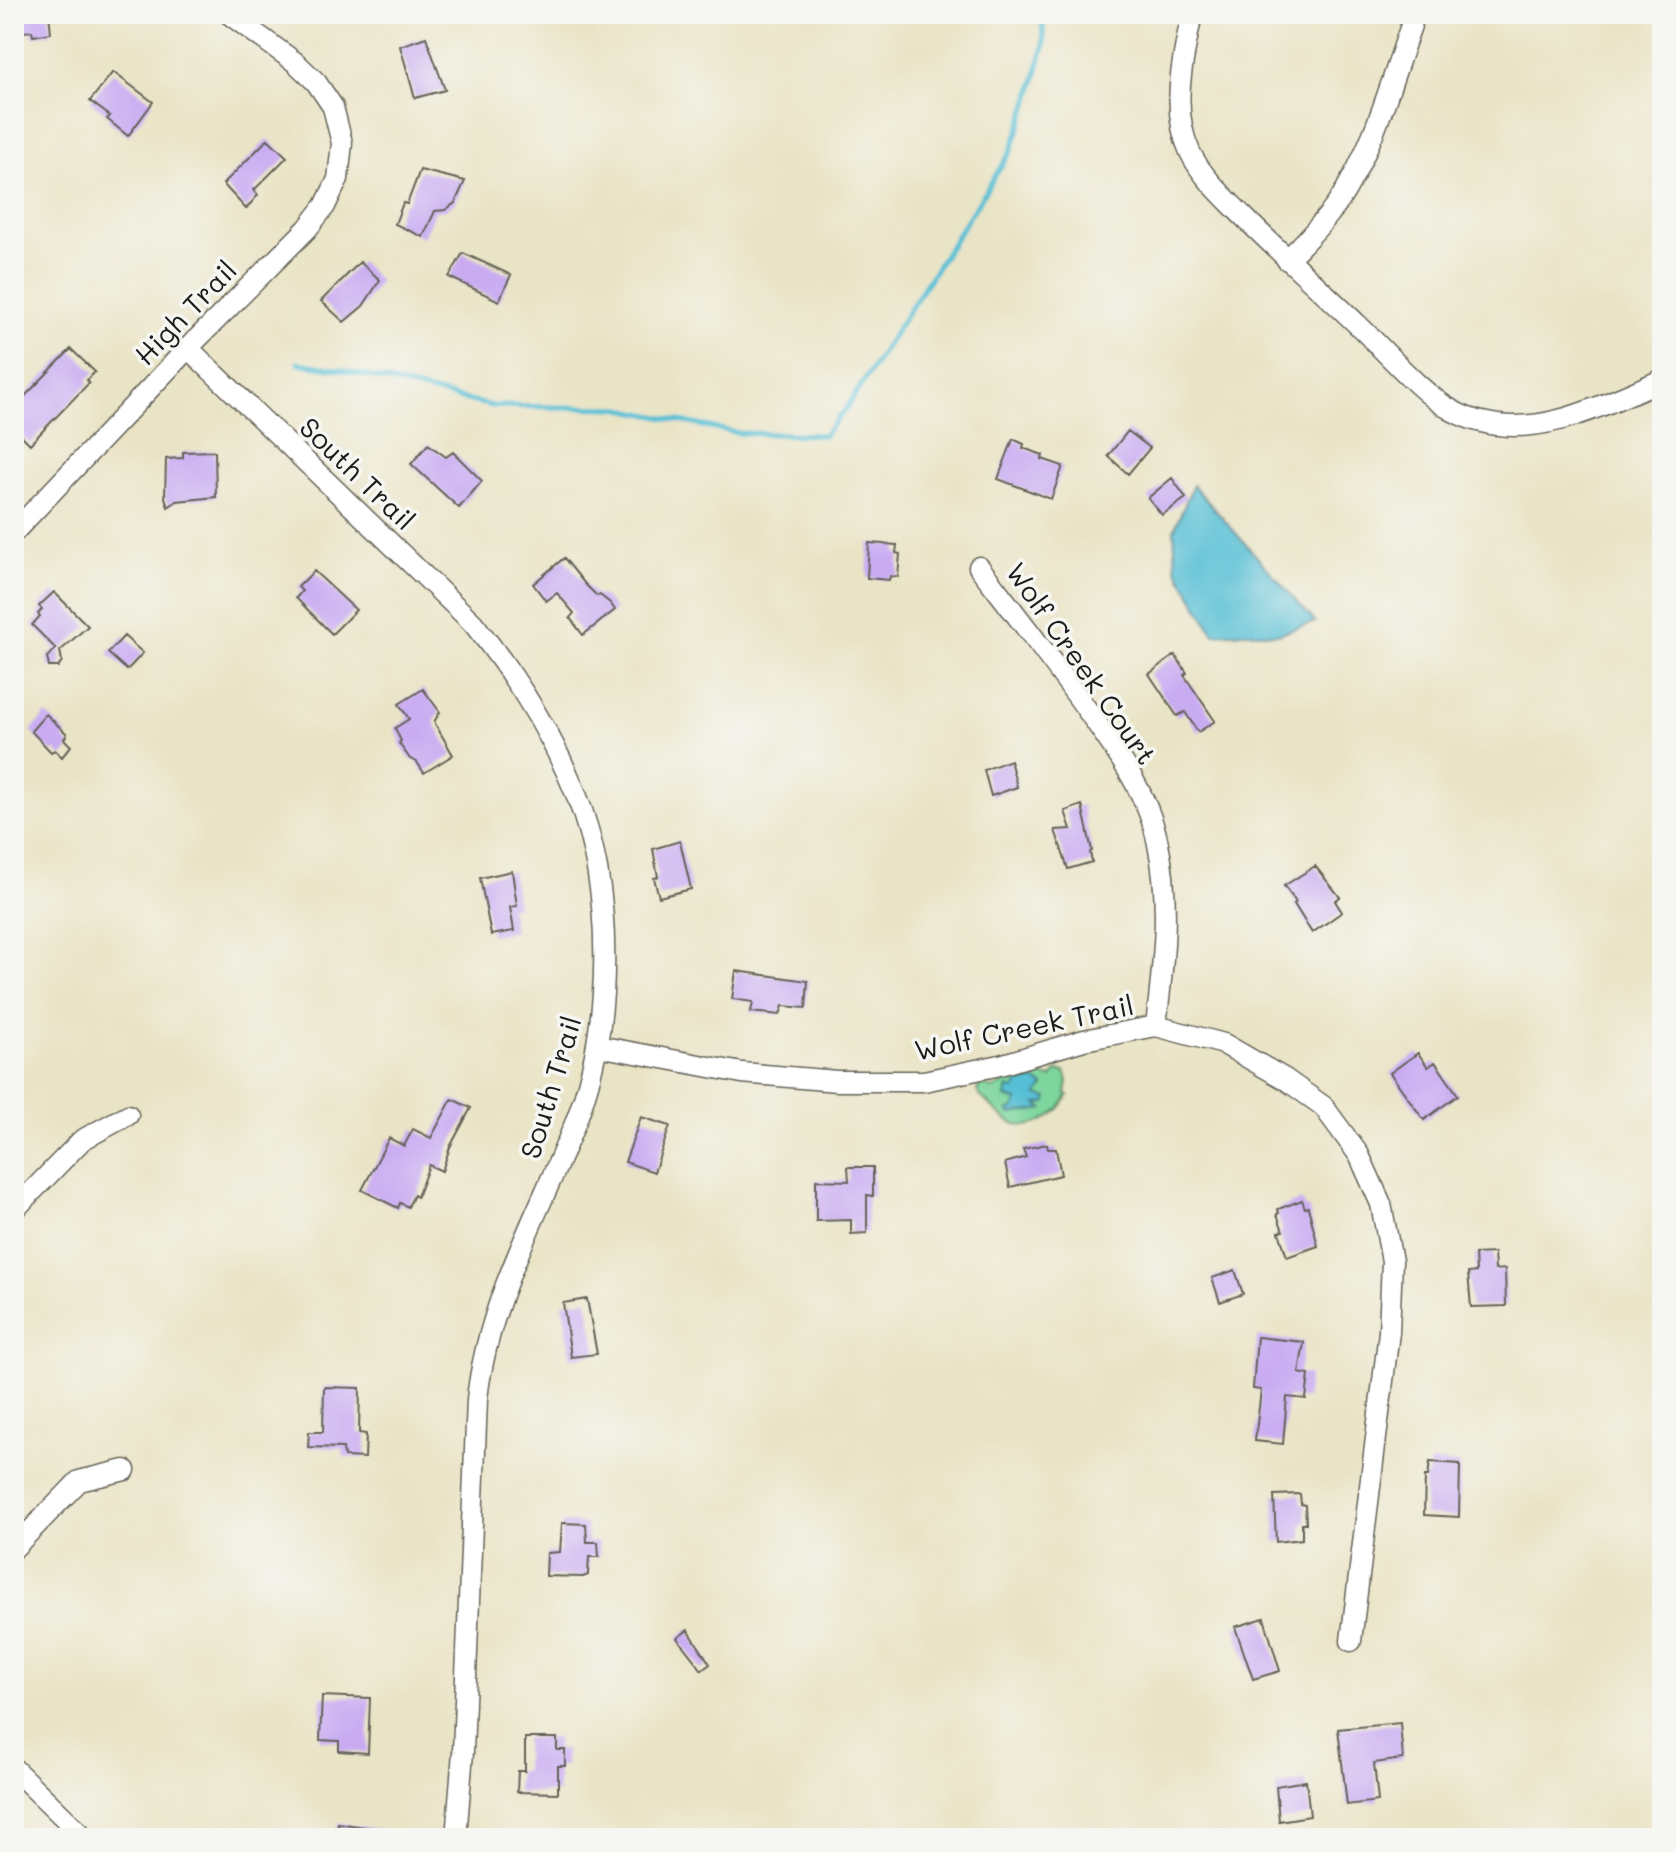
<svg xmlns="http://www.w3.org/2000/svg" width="1676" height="1852" viewBox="0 0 1676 1852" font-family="Mali,sans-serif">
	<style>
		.green { fill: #7dd69c; stroke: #4c795c; stroke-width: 2 }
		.water { fill: #57bfd5; stroke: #3a6e78; stroke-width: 2 }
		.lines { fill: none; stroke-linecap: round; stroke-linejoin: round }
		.stream { stroke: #57bfd5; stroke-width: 5 }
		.building { fill: #c9abf2 }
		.minor-casing { stroke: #646258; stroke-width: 23 }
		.minor { stroke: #fff; stroke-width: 20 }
		.labels { text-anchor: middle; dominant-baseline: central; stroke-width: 7; stroke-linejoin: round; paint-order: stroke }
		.street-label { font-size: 28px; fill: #1c1c1c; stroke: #f6f6f2 }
	</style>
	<rect width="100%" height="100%" fill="#f6f6f2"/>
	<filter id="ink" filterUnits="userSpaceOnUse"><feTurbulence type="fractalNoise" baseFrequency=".0125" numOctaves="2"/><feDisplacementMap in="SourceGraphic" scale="16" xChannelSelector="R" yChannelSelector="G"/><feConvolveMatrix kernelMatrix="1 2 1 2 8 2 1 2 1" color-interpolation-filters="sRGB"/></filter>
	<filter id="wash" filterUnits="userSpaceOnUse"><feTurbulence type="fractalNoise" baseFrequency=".006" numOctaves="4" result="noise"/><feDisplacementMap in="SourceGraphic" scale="32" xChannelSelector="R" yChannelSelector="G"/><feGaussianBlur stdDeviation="1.8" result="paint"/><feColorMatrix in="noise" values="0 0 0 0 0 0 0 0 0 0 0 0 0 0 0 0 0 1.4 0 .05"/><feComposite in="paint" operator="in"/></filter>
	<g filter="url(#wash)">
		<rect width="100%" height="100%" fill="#eae4c6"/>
		<path class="green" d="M1057,1071L1065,1072L1068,1080L1066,1094L1069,1095C1058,1114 1032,1135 1009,1121C997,1114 989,1103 979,1095L977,1090L981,1084L993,1089L1014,1077L1034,1074L1052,1078Z"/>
		<path class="water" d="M1193,485L1315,622L1278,634L1245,632L1214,634L1176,568L1174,530Z
			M1034,1080L1044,1086L1037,1095L1048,1098L1046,1103L1037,1104L1043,1109L1011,1114L1008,1111L1014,1108L1018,1101L1006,1097L1008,1087L1014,1090L1019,1083Z"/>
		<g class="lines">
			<path class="stream" d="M298,363L342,370L492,406L617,408L738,433L824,435L848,406L1011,151L1031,95L1044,46L1042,14"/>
		</g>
		<g id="blocks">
			<path class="building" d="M14,14H49L51,33L33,36L32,31L14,33Z
				M426,37L445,90L415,98L400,46Z
				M113,72L153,102L128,136L107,119L110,116L90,101Z
				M268,139L287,157L254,190L258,195L246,209L223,184Z
				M420,170L465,181L455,203L445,210L435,211L423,237L395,224L403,203L407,204Z
				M463,253L511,275L499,301L449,277Z
				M360,262L380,280L363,306L344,322L321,301Z
				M71,349L95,372L87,380L89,383L30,444L14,428V386L25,396Z
				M1128,431L1150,448L1128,474L1108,456Z
				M1013,439L1024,444L1023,448L1043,455L1042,459L1063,466L1051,499L998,479Z
				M428,444L446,457L453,452L482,481L459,508L411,464Z
				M215,451L216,497L177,501L168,507L165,497L166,459L183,458V452Z
				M1172,478L1186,498L1162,515L1148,498Z
				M869,543L897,545L896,553L900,554L898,577L890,576L889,580L867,578Z
				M564,558L585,584L597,596L600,595L610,603L615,610L583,635L570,618L574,613L557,593L546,601L533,584Z
				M314,571L356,610L332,634L296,598L302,591L298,587Z
				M54,592L88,626L60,651L62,661L58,667H49L47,657L56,649L32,625L40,616L38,614L42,609L39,606Z
				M124,636L143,653L127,670L108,653Z
				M1175,655L1187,673L1184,675L1215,721L1198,732L1185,712L1177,716L1149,674Z
				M423,689L440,712L434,722L453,755L424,773L417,762L410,759L399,743L401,741L395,728L409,719L399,704Z
				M46,714L67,734L64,739L71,746L62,757L55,750L51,752L31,731Z
				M1010,760L1017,787L991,796L984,770Z
				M1082,805L1092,851L1090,852L1092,862L1068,869L1055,830L1071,829L1065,811Z
				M680,841L691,889L659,897L654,878L658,877L653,849Z
				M1315,866L1340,897L1335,901L1342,912L1312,933L1294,904L1296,902L1284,886Z
				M512,871L517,906L510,907L514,931L491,935L480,878Z
				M736,971L808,981L806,1008L783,1006L780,1015L751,1012L753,1002L732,999Z
				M1418,1053L1428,1067L1435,1062L1458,1095L1424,1120L1390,1073Z
				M452,1099L471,1108L450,1147L442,1171L429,1165L417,1197L414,1195L408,1207L400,1203L398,1208L362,1190L389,1138L404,1146L413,1129L431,1138Z
				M641,1117L670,1126L654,1172L625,1162Z
				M1047,1144L1048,1149H1056L1061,1175L1010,1187L1005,1163L1026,1157L1023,1149Z
				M848,1167H873V1196L867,1195V1233L851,1234V1220L816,1221V1180L849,1181Z
				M1302,1200L1305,1208L1308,1207L1318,1246L1287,1257L1279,1232L1283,1231L1277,1214L1279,1213L1278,1209Z
				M1494,1253L1495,1270L1505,1269L1506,1306L1471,1307L1468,1273L1476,1272L1475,1254Z
				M1235,1270L1243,1294L1220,1302L1212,1278Z
				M587,1299L597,1354L571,1357L563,1303Z
				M1257,1337L1304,1342L1299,1373L1309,1375L1306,1399L1287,1397L1283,1444L1255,1441L1261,1390L1253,1389Z
				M324,1387L360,1388L359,1433L366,1434L365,1458L344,1457L343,1448L308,1447L309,1432H323Z
				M1430,1462L1460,1464L1459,1517L1424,1515L1425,1476H1428Z
				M1300,1494L1301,1504L1305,1505L1306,1523H1302V1539L1276,1542L1274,1495Z
				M562,1523L586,1524L587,1542H598L599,1557H589L588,1575L583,1577L546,1576L547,1553L560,1552Z
				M1264,1618L1280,1671L1253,1679L1235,1627Z
				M688,1630L710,1664L702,1670L677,1638Z
				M322,1696L370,1698L368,1753L339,1751V1741L320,1740Z
				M1400,1723L1403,1759L1374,1763L1378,1801L1347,1805L1338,1729Z
				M525,1738H557V1750H565V1766H558V1793L517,1792L518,1771H525Z
				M1306,1781L1310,1816L1279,1821L1276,1786Z
				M338,1823L384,1830L383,1838H336Z"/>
		</g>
	</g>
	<g filter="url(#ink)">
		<use href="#blocks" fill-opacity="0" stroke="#646258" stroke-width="2"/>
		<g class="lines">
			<defs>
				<path id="minor" d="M1192,14C1183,58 1170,109 1190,152C1202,177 1224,197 1244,217C1281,254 1321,289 1359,326C1385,351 1423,395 1453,411C1462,416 1473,420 1482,422C1544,438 1606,403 1662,380
					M1287,260C1304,242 1323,224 1337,204C1375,147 1392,78 1415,14
					M188,348L473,623C515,675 551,732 576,794C615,892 613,1029 574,1126C537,1217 488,1301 477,1399L463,1752L456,1838
					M14,532L188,348L307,229L325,206L338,179L342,143L333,107L316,82L295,62L229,14
					M979,567C1017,616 1055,664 1090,714C1118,753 1149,796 1158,844C1171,905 1163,965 1156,1026
					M598,1046L742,1073L837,1081H924L1000,1065L1084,1040L1156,1026L1224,1044L1285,1079L1323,1106L1359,1155L1381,1204L1392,1261L1389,1332L1351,1641
					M14,1210L82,1140L128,1115
					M14,1548L79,1481L125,1470
					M14,1769L85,1838"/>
			</defs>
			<use href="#minor" class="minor-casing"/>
			<use href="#minor" class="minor"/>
		</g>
	</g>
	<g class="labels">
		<g class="street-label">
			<text transform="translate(185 312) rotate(-46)">High Trail</text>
			<text transform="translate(358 473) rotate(44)">South Trail</text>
			<text transform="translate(1082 663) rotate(55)">Wolf Creek Court</text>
			<text transform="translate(1024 1027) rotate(-12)">Wolf Creek Trail</text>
			<text transform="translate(550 1087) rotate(-73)">South Trail</text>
		</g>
	</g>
	<rect width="1676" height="1852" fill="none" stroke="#f6f6f2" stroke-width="48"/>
</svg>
